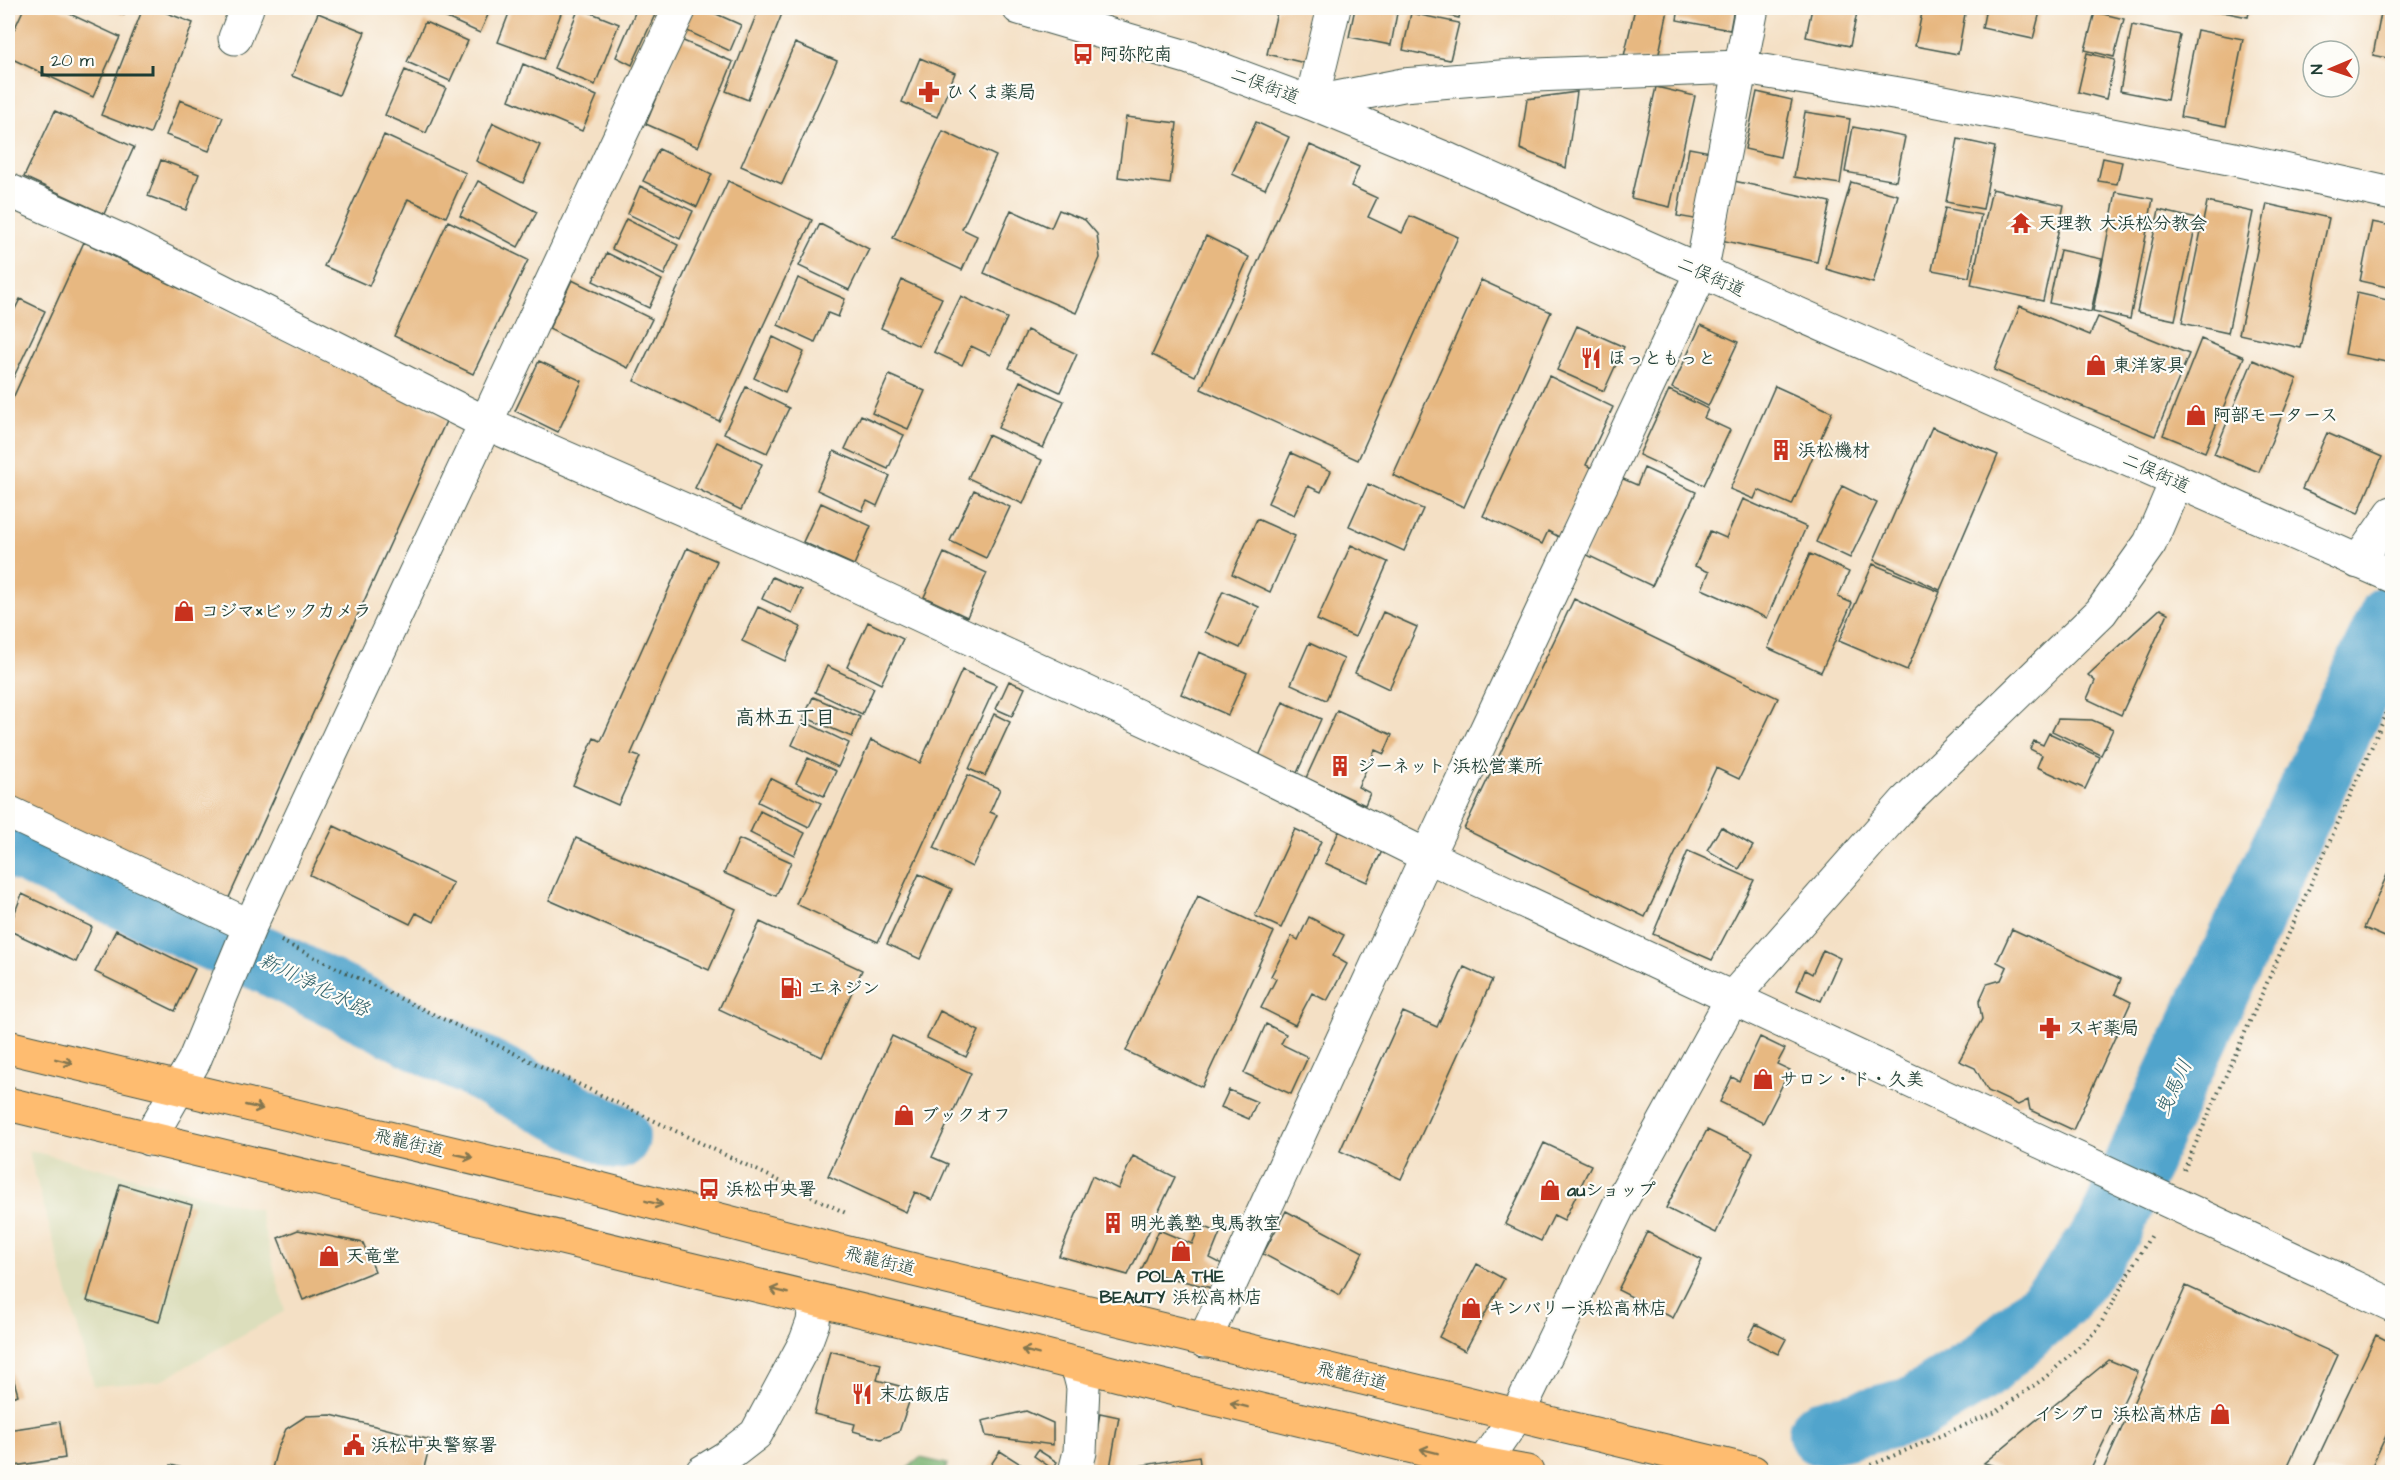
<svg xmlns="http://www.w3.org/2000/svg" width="2400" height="1480" viewBox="0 0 2400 1480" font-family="'Architects Daughter','Klee One',sans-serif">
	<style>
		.built { fill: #dcdebc }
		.forest { fill: #7ab371; stroke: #4c7852; stroke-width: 1.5 }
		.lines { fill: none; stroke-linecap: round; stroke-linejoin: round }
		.river { stroke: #51a4cc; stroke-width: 66 }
		.building { fill: #e7b881 }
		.minor-casing { stroke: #3f554a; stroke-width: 35 }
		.tertiary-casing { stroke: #3f554a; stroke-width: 35 }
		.trunk-casing { stroke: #3f554a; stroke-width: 35 }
		.path { stroke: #3f554a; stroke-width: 4; stroke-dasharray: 1.5 4.5; stroke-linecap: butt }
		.minor { stroke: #fff; stroke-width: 33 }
		.tertiary { stroke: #fff; stroke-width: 33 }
		.trunk { stroke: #febc70; stroke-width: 33 }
		.oneway { stroke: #83764f }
		.labels { text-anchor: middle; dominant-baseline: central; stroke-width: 4.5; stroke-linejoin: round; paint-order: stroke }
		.poi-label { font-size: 18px; font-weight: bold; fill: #1f3d34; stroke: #fdfcf7; text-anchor: start }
		.street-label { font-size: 18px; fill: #1f3d34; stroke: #fdfcf7 }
		.neighbourhood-label { font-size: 20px; font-weight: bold; fill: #1f3d34; stroke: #fdfcf7 }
		.water-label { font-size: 20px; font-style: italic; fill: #306169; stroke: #fdfcf7 }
	</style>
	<rect width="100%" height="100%" fill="#fdfcf7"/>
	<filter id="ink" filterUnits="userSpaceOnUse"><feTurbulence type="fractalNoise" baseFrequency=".0167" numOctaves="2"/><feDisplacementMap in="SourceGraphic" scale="12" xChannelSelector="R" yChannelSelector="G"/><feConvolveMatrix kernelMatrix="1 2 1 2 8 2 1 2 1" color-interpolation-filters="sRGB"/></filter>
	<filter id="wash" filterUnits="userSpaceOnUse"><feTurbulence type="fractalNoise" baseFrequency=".008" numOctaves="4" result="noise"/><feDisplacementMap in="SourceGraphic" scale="24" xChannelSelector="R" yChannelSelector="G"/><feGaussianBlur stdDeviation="1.35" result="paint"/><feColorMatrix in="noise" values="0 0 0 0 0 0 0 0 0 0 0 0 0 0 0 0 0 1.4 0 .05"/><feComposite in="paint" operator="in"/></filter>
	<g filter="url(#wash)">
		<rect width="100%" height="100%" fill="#f4e0c5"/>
		<path class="built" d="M28,1150L259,1210L285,1311L160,1381L94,1386Z"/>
		<path class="forest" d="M920,1458L947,1464L945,1472H903Z"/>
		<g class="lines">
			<path class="river" d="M8,842L208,936L265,960L617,1137
				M1821,1433L1912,1410L1981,1368L2060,1297L2109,1230L2156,1121L2392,616"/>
		</g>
		<g id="blocks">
			<path class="building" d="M24,8H57L120,37L93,97L8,57V43Z
				M107,8H127L124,15Z
				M143,8H154L193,23L150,134L101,115Z
				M440,8H491L480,33L438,14Z
				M511,8H563L544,59L498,42Z
				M579,8L619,24L595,85L554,68Z
				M637,8H658L632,65L616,57Z
				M694,8H703L741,25L730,51L683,29Z
				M759,8H774L783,11L748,100L726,91Z
				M1278,8H1290L1321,15L1309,64L1267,54Z
				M1355,8H1398L1391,45L1349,37Z
				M1415,8H1461L1459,18Z
				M1635,8H1656L1668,10L1657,63L1624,56Z
				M1679,8H1734L1730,30L1677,20Z
				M1812,8H1858L1850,46L1806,37Z
				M1900,8H1917L1916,12Z
				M1923,8H1966L1958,54L1915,46Z
				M1986,8H2041L2033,39L1982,28Z
				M2382,8H2392V59L2373,55Z
				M2208,9V8H2250L2248,17Z
				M2095,12L2124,19L2114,57L2085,50Z
				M318,13L365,32L339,95L292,76Z
				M1411,13L1459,23L1450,60L1403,50Z
				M425,22L468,41L450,81L407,62Z
				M2132,25L2180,35L2167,100L2120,91Z
				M2197,30L2243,39L2226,126L2180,117Z
				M681,40L733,62L698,147L646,124Z
				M795,43L837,61L782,184L741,166Z
				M2087,53L2115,60L2106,99L2078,92Z
				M920,58L955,73L937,117L902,102Z
				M523,64L597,96L582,131L509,100Z
				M405,70L446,88L426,133L385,115Z
				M1656,87L1695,96L1670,207L1631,198Z
				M1577,92L1566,168L1520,149L1527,99Z
				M1757,92L1792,100L1780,157L1745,149Z
				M180,100L223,117L209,151L166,135Z
				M55,111L134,147L104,214L24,177Z
				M1805,112L1850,119L1840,184L1794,177Z
				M1126,117L1177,123L1170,184L1118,177Z
				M1256,122L1289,137L1265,189L1232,174Z
				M493,123L540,145L523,183L476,161Z
				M1853,127L1905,137L1896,181L1845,172Z
				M943,131L996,156L962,229L977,236L962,270L893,238Z
				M384,135L466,173L446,217L408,199L369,286L324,266Z
				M1958,139L1995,147L1983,209L1946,202Z
				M1310,145L1359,167L1351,186L1377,198L1368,217L1402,233L1410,216L1458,237L1358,460L1201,389Z
				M1689,148L1711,152L1700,220L1677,216Z
				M659,149L712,174L697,207L643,181Z
				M2103,158L2122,162L2117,184L2098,181Z
				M161,160L199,174L186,210L148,196Z
				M478,181L537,212L518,247L460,216Z
				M728,181L812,220L719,421L634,381Z
				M1734,181L1830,202L1817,262L1721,240Z
				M1851,182L1898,195L1873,283L1826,269Z
				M640,186L693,211L680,239L628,214Z
				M1992,189L2064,205L2043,301L1971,285Z
				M2116,192L2153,199L2130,319L2093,311Z
				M2207,202L2253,212L2228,333L2182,323Z
				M2267,204L2329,218L2301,348L2239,334Z
				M1945,208L1981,215L1969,277L1932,270Z
				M1011,210L1051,228L1059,210L1085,220L1097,234L1100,258L1076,313L984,273Z
				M2159,210L2197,219L2175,320L2137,312Z
				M626,219L678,245L664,275L612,249Z
				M448,221L528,260L473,374L394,336Z
				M2372,222L2392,226V288L2360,281Z
				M820,224L869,249L849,290L799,266Z
				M1206,236L1249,257L1195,376L1152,355Z
				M84,242L447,419L226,904L8,803V409Z
				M2060,250L2102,259L2091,312L2049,303Z
				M607,253L662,280L649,308L593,281Z
				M798,278L845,299L838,317L828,313L815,342L778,325Z
				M572,280L652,319L628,368L549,329Z
				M902,280L942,298L919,346L881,328Z
				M1481,280L1551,312L1464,507L1393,475Z
				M2357,293L2392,301V363L2345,354Z
				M961,296L1007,318L990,355L971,346L962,365L934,352Z
				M20,299L45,311L8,389V316L11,317Z
				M2020,306L2090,335L2098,317L2189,354L2155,436L1994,370Z
				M1701,325L1738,342L1708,406L1672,388Z
				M1577,326L1624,347L1604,391L1557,370Z
				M1027,330L1077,354L1060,392L1009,368Z
				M773,337L804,352L785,393L754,378Z
				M2201,339L2244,357L2205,452L2163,435Z
				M2253,360L2297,379L2259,472L2214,454Z
				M539,361L582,381L558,432L515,411Z
				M889,375L925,391L908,429L872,413Z
				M1549,376L1613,407L1586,465L1592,468L1559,537L1548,531L1542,544L1483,516Z
				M1020,381L1064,401L1043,448L998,428Z
				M1775,386L1832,412L1792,505L1758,490L1754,499L1730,489Z
				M746,387L789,408L767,453L724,433Z
				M1669,390L1708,409L1704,418L1730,430L1704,485L1639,455Z
				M861,415L904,435L888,469L845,449Z
				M1932,427L1998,455L1940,590L1874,560Z
				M2327,433L2382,457L2358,514L2302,489Z
				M988,435L1042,460L1023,504L968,478Z
				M717,442L762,464L741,510L695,488Z
				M834,451L890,476L877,506L867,501L862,511L817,490Z
				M1291,453L1331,471L1321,492L1308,486L1294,515L1268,503Z
				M1644,468L1696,492L1652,586L1585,554L1621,478L1637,485Z
				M1368,484L1423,509L1404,551L1349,526Z
				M1842,486L1877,503L1850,558L1816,542Z
				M974,490L1010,507L986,558L950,541Z
				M1743,499L1806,527L1767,618L1702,589L1709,572L1695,566L1710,531L1726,538Z
				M821,503L871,526L854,565L803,542Z
				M1257,519L1295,536L1270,592L1232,574Z
				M1351,545L1388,562L1355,637L1317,620Z
				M687,548L717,561L631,754L640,757L618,805L573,785L594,738L601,741Z
				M944,553L987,573L967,617L924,597Z
				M1810,554L1849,572L1838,597L1852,603L1821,672L1768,648Z
				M1873,564L1940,592L1907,670L1839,641Z
				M772,577L802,590L792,613L762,599Z
				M1223,591L1259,607L1240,648L1205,632Z
				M1574,599L1778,698L1739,779L1716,768L1645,917L1464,829Z
				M758,607L801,627L785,661L742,641Z
				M2160,609L2168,613L2121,715L2087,699L2095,681L2088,675Z
				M1383,612L1417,627L1389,689L1355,673Z
				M868,622L903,639L881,684L847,667Z
				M1309,643L1344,659L1326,700L1291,684Z
				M1199,652L1247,673L1228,715L1181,694Z
				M827,666L874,688L862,714L815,692Z
				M962,670L996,685L878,942L796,904L871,740L920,763Z
				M1009,681L1025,688L1012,716L996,709Z
				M813,697L860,717L852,737L804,717Z
				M1283,702L1321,719L1297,773L1259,756Z
				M1337,710L1392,735L1384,754L1375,750L1358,787L1370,793L1365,805L1306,778Z
				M994,714L1010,722L985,776L969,769Z
				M2058,719L2092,720L2113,729L2101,755L2052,731Z
				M803,721L849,743L838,767L792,745Z
				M2049,733L2100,757L2085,789L2037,767L2042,755L2030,749L2034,741L2043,745Z
				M808,758L836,771L824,796L796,783Z
				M968,775L1000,789L990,812L997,815L972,867L934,848Z
				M770,778L821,803L809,827L758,802Z
				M760,811L805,833L794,855L750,833Z
				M334,826L453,883L434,922L416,913L410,924L310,875Z
				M1721,827L1753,846L1739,869L1707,850Z
				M1295,829L1321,841L1281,928L1255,916Z
				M1339,831L1382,851L1367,882L1325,863Z
				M576,838L736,909L709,970L549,900Z
				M739,839L791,862L776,896L724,873Z
				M1688,851L1754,880L1712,960L1653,934Z
				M2392,863V940L2364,928Z
				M919,874L952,889L920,959L887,944Z
				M22,894L92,927L76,962L8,930Z
				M1198,896L1274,932L1202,1087L1126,1051Z
				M1309,917L1344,935L1333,956L1347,964L1327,1001L1312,993L1295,1025L1261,1008L1276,979L1271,976L1292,936L1298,940Z
				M760,922L862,970L822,1057L719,1009Z
				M2012,929L2121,979L2115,994L2131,1002L2073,1130L2030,1110L2028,1100L2018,1105L1988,1091L1975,1068L1959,1061L1982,1019L1979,1002L1987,984L2001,980L2007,967L1997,962Z
				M116,930L195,969L175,1011L95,972Z
				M1823,950L1840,958L1821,1001L1797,990L1805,970L1812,974Z
				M1464,967L1492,980L1401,1179L1340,1151L1403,1012L1437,1027Z
				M940,1011L979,1031L966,1057L927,1038Z
				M1266,1024L1286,1034L1281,1044L1308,1057L1291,1094L1244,1073Z
				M892,1036L971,1073L932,1157L948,1164L932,1200L915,1192L906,1212L828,1176Z
				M1760,1037L1785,1049L1777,1064L1790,1070L1763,1123L1720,1102L1732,1077L1739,1081Z
				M1229,1090L1257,1102L1249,1119L1221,1107Z
				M1707,1130L1753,1152L1716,1233L1666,1208Z
				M1544,1143L1591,1165L1564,1220L1554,1215L1541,1241L1505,1224Z
				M1133,1156L1175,1177L1128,1275L1059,1256L1092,1176L1118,1189Z
				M120,1184L192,1205L159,1322L87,1301Z
				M1286,1211L1363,1252L1340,1295L1263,1254Z
				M1200,1225L1220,1233L1210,1258L1222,1264L1212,1288L1141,1271L1159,1230L1192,1244Z
				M298,1230L363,1243L375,1271L303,1300L278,1238Z
				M1647,1232L1702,1260L1673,1318L1618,1290Z
				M1477,1264L1504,1279L1465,1351L1439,1337Z
				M2186,1286L2338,1355L2285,1472H2102Z
				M1756,1324L1786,1339L1778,1354L1748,1339Z
				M2376,1335L2392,1343V1423L2369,1472H2311Z
				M830,1351L881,1364L877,1380L899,1386L909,1402L899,1432L881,1439L853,1431L855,1424L814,1414Z
				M8,1360L18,1395L8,1398Z
				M2109,1360L2138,1372L2089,1472H2018L1984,1463Z
				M1026,1411L1053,1423V1445L986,1436L982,1421Z
				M1100,1413L1119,1417L1110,1468L1091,1465Z
				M331,1415L431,1440L423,1472H271L277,1450L286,1429L306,1416Z
				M60,1422L65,1458L8,1467V1430Z
				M1038,1450L1057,1462L1053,1469L1034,1456Z
				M1000,1451L1033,1472H986Z
				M1199,1456L1201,1472H1126L1125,1468Z
				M171,1465L198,1472H169Z"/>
		</g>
	</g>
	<g filter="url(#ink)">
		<use href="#blocks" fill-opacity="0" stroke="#3f554a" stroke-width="1.5"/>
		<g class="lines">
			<defs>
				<path id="minor" d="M1334,8L1311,103L1403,85L1512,76L1739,67L1923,98L2234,159L2392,194
					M235,38L247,8
					M8,190L125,242L486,423L847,581L1243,765L1427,856L2392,1305
					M2358,562L2392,513
					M8,812L250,926L680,8
					M149,1139L194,1061L250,926
					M1204,1341L1427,856L1701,273L1752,8
					M702,1472L725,1458L756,1434L806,1341L813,1322L815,1300
					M1075,1472L1080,1452L1083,1387L1077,1364"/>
				<path id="tertiary" d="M1019,8L1190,58L1311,103L1449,160L2392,576
					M1480,1472L1483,1464L1517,1415L1621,1201L1733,997L1906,801L2101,612L2150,543L2176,482"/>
				<path id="trunk" d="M8,1047L577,1183L906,1268L1753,1472
					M8,1104L991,1342L1158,1385L1483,1464L1527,1472"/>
			</defs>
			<use href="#minor" class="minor-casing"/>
			<use href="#tertiary" class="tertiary-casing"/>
			<use href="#trunk" class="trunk-casing"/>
			<path class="path" d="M281,941L848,1214
				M2184,1170L2392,701
				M1855,1472L1996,1412L2046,1377L2097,1330L2152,1233"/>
			<use href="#minor" class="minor"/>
			<use href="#tertiary" class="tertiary"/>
			<use href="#trunk" class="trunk"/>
		</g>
		<defs><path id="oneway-shaft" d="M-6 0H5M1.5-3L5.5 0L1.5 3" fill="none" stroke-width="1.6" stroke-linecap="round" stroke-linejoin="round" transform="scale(1.5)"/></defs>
		<g class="oneway">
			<use href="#oneway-shaft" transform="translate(64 1061) rotate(14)"/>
			<use href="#oneway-shaft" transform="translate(254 1107) rotate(13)"/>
			<use href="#oneway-shaft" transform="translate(464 1156) rotate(13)"/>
			<use href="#oneway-shaft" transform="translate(654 1203) rotate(14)"/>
			<use href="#oneway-shaft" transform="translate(779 1291) rotate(-166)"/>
			<use href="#oneway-shaft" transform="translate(1030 1352) rotate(-165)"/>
			<use href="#oneway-shaft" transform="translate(1239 1405) rotate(-166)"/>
			<use href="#oneway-shaft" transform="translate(1429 1451) rotate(-166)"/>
		</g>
	</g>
	<defs>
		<symbol id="bus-bare" viewBox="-9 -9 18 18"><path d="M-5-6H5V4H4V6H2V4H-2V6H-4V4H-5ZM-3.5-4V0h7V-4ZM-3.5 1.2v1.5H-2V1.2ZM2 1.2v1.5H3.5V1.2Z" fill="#c8321e" stroke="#fdfcf7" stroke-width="2.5" paint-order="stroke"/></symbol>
		<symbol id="pharmacy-bare" viewBox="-9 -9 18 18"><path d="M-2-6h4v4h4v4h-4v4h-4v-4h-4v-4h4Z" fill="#c8321e" stroke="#fdfcf7" stroke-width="2.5" paint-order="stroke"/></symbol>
		<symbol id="temple-bare" viewBox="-9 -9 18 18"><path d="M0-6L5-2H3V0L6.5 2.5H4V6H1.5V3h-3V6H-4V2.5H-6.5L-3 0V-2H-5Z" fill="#c8321e" stroke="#fdfcf7" stroke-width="2.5" paint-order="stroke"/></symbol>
		<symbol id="restaurant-bare" viewBox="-9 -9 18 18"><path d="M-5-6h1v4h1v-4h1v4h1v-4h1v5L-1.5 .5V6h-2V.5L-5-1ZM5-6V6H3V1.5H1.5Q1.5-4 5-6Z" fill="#c8321e" stroke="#fdfcf7" stroke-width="2.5" paint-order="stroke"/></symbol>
		<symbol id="shop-bare" viewBox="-9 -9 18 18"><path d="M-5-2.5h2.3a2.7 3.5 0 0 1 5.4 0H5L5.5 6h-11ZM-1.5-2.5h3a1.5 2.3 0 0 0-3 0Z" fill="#c8321e" stroke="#fdfcf7" stroke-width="2.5" paint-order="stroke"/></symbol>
		<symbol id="building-bare" viewBox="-9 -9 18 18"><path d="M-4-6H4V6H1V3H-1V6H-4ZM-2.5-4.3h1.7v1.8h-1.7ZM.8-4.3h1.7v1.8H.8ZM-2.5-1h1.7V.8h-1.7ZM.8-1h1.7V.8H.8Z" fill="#c8321e" stroke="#fdfcf7" stroke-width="2.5" paint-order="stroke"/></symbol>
		<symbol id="fuel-bare" viewBox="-9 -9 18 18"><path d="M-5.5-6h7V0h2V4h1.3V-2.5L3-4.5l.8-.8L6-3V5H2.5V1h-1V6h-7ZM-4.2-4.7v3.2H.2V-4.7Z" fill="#c8321e" stroke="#fdfcf7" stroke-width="2.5" paint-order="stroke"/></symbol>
		<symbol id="civic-bare" viewBox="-9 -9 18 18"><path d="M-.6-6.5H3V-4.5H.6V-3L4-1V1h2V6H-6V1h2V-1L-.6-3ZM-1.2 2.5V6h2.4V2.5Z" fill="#c8321e" stroke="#fdfcf7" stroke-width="2.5" paint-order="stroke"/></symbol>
	</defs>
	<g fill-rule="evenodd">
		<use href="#bus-bare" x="1068" y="39" width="30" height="30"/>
		<use href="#pharmacy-bare" x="914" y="77" width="30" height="30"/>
		<use href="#temple-bare" x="2006" y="208" width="30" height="30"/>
		<use href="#restaurant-bare" x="1576" y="343" width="30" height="30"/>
		<use href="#shop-bare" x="2081" y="350" width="30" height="30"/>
		<use href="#shop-bare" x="2181" y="400" width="30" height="30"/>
		<use href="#building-bare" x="1766" y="435" width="30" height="30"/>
		<use href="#shop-bare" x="169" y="596" width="30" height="30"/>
		<use href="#building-bare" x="1325" y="751" width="30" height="30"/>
		<use href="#fuel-bare" x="776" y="973" width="30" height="30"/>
		<use href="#pharmacy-bare" x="2035" y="1013" width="30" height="30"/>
		<use href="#shop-bare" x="1748" y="1064" width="30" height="30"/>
		<use href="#shop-bare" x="889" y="1100" width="30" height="30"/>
		<use href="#bus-bare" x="694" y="1174" width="30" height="30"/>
		<use href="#shop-bare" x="1535" y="1175" width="30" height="30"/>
		<use href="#building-bare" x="1098" y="1208" width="30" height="30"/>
		<use href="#shop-bare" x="1166" y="1236" width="30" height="30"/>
		<use href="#shop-bare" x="314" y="1241" width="30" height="30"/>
		<use href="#shop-bare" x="1456" y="1293" width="30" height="30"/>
		<use href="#restaurant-bare" x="847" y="1379" width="30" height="30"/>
		<use href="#shop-bare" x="2205" y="1399" width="30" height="30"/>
		<use href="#civic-bare" x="339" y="1430" width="30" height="30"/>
	</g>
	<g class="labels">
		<g class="poi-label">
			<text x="1100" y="54">阿弥陀南</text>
			<text x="946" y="92">ひくま薬局</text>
			<text x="2038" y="223">天理教 大浜松分教会</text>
			<text x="1608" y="358">ほっともっと</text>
			<text x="2113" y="365">東洋家具</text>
			<text x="2213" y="415">阿部モータース</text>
			<text x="1798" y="450">浜松機材</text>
			<text x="201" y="611">コジマ×ビックカメラ</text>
			<text x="1357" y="766">ジーネット 浜松営業所</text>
			<text x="808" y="988">エネジン</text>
			<text x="2067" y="1028">スギ薬局</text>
			<text x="1780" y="1079">サロン・ド・久美</text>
			<text x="921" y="1115">ブックオフ</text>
			<text x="726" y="1189">浜松中央署</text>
			<text x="1567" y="1190">auショップ</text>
			<text x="1130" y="1223">明光義塾 曳馬教室</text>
			<text x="346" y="1256">天竜堂</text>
			<text x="1181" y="1276" text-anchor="middle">POLA THE<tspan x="1181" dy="21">BEAUTY 浜松高林店</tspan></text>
			<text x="1488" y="1308">キンバリー浜松高林店</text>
			<text x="879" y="1394">末広飯店</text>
			<text x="2203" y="1414" text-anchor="end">イシグロ 浜松高林店</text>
			<text x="371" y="1445">浜松中央警察署</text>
		</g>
		<g class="street-label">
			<text transform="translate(1265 86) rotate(20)">二俣街道</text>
			<text transform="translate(1711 277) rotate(24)">二俣街道</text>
			<text transform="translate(2156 473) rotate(24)">二俣街道</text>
			<text transform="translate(409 1143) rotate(13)">飛龍街道</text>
			<text transform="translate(880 1261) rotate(14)">飛龍街道</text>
			<text transform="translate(1352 1376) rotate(13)">飛龍街道</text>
		</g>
		<g class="neighbourhood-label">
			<text x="785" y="718">高林五丁目</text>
		</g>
		<g class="water-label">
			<text transform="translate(314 985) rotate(26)">新川浄化水路</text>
			<text transform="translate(2174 1088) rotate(-65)">曳馬川</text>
		</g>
	</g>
	<rect width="2400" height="1480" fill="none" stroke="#fdfcf7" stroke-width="30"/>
	<g transform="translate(2331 69) rotate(268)"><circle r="28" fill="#fdfcf7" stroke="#a4b0a9" stroke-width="1.5"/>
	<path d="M0-4.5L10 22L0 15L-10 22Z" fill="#c8321e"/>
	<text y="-9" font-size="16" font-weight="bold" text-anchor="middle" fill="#1f3d34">N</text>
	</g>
	<path d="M42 66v9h111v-9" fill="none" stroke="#1f3d34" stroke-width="3"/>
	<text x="51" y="66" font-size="18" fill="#1f3d34" stroke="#fdfcf7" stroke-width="4.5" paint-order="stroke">20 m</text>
</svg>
